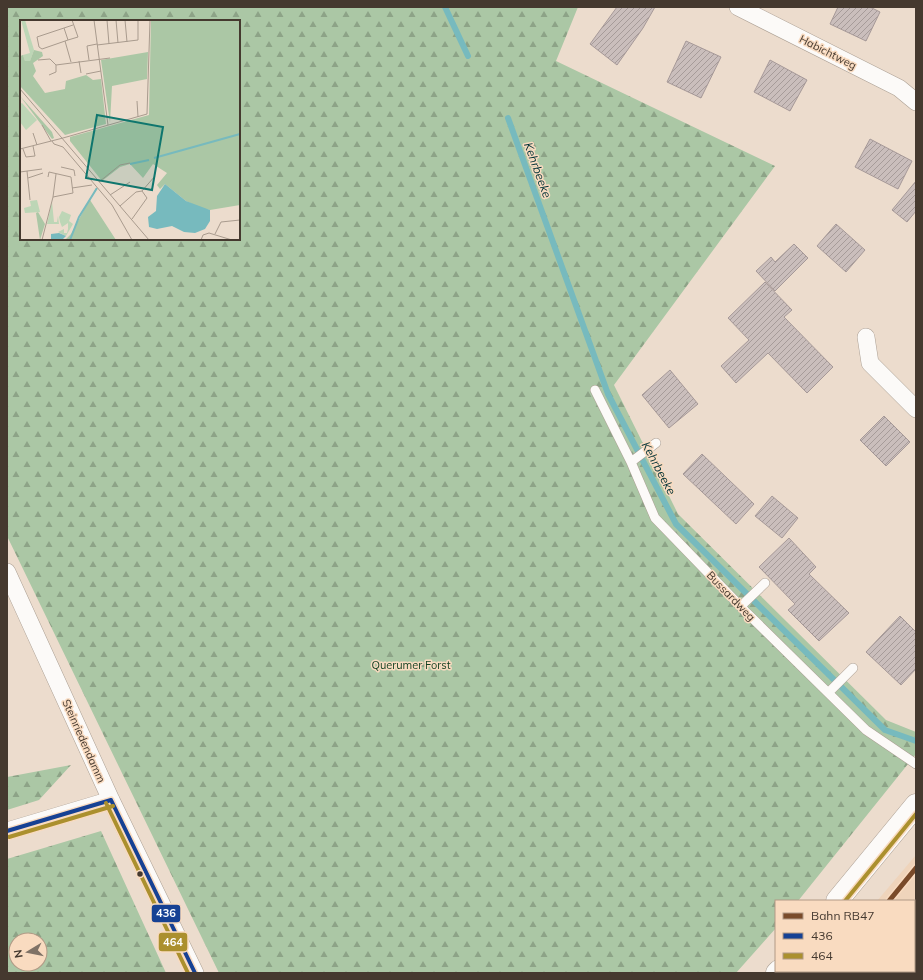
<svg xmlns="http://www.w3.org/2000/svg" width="923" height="980" viewBox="0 0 923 980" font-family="Mulish,sans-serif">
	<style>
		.built { fill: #efd4bb }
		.forest { fill: url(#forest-firs); fill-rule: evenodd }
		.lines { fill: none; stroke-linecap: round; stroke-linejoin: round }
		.stream { stroke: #77babe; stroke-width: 6 }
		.building { fill: url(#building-hatch); stroke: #a69998 }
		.lane-casing { stroke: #ab9f93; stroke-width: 10 }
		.street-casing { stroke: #ab9f93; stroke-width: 18 }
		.secondary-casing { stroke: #ab9f93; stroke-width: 23 }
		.lane { stroke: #fcfaf8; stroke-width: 9 }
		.street { stroke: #fcfaf8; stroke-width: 17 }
		.secondary { stroke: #fcfaf8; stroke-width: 22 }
		.bus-1-casing { stroke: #f9dbc0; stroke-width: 7 }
		.bus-2-casing { stroke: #f9dbc0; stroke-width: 7 }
		.bus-1 { stroke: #164194; stroke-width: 4 }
		.bus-2 { stroke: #ab902e; stroke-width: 4 }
		.rail-1-casing { stroke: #f9dbc0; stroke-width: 8 }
		.rail-1 { stroke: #7a4b2a; stroke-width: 5 }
		.bus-dot { fill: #45392f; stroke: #f9dbc0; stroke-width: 1.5 }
		.labels { text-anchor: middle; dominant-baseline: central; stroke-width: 3; stroke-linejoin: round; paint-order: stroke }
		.street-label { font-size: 11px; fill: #45392f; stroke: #f9dbc0 }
		.park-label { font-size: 11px; fill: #0f3e1f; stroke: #f9dbc0 }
		.water-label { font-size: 12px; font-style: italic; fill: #003236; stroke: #f9dbc0 }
		.inset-river { fill: none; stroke: #77babe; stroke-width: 2 }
		.inset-road { fill: none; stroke: #a99b8e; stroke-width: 1 }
		.view { fill: #0f766e; fill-opacity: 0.15; stroke: #0f766e; stroke-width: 2 }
		.inset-edge { fill: none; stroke: #45392f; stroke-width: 2 }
		.line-badge { stroke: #f9dbc0; stroke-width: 1.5 }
		.badge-label { font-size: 11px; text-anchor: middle; font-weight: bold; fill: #fff }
	</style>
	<defs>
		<pattern id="forest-firs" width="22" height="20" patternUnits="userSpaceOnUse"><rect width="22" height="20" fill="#abc7a5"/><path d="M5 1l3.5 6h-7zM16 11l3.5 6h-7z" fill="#8da387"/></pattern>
		<pattern id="building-hatch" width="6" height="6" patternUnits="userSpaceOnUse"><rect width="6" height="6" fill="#cabebc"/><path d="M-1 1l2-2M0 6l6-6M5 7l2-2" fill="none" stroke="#a69b99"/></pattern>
	</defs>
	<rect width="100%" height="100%" fill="#ecdccd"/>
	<path class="built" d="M916,855V902L914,905V901H877Z
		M916,950V973H897L899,971H914V953Z
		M817,971H859L857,973H815Z"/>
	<path class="forest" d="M7,7H578L556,61L775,166L614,385L678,514L886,720L916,732V754L798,901H776V928L736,973H219L7,536ZM21,21H239V239H21Z
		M71,765L39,800L7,810V777Z
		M101,831L166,973H7V859ZM16,940H40V964H16Z"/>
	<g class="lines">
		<path class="stream" d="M445,7L468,56
			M508,118L608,394L676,524L885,730L916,741"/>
	</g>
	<path class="building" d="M617,7H655L643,28L617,65L590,44Z
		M838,7H870L880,12L866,41L830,24Z
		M686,41L721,57L701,98L667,82Z
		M770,60L807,80L790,111L754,92Z
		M870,139L912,161L898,189L855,167Z
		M916,181V211L907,222L892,210Z
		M836,224L865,250L846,272L817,246Z
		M794,244L808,258L775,291L756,271L771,257L775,262Z
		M765,282L792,310L784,317L833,367L807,393L768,353L736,383L721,366L749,340L728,318Z
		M670,370L698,404L669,428L642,395Z
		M884,416L910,442L886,466L860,440Z
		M702,454L754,504L736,524L683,474Z
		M772,496L798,518L782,538L755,516Z
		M789,538L816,567L809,574L849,613L819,641L788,610L795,604L759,567Z
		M900,616L916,632V669L901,685L866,652Z"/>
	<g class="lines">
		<defs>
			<path id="lane" d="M595,390L631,462L655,518L745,611L866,730L916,764
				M631,462L656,443
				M741,606L765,583
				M829,692L853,668"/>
			<path id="street" d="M738,7L899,88L916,102
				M866,337L870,363L916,409
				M7,572L111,800L195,973
				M7,831L111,800
				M914,928L916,925
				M877,973L878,971"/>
			<path id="secondary" d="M837,901L916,805
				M777,973L779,971"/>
		</defs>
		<use href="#lane" class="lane-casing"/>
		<use href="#street" class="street-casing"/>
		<use href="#secondary" class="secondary-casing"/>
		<use href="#lane" class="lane"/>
		<use href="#street" class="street"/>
		<use href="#secondary" class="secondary"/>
		<defs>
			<path id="bus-1" d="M111,800L195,973
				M7,831L111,800"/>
			<path id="bus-2" d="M106,803L188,973
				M9,837L113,806
				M845,901L916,814"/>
		</defs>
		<use href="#bus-1" class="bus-1-casing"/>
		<use href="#bus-2" class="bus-2-casing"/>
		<use href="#bus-1" class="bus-1"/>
		<use href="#bus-2" class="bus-2"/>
		<defs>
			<path id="rail-1" d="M889,901L916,868"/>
		</defs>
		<use href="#rail-1" class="rail-1-casing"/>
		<use href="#rail-1" class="rail-1"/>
	</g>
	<circle class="bus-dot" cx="140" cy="874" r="3.5"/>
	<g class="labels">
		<g class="street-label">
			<text transform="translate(828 52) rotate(27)">Habichtweg</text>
			<text transform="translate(731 596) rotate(46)">Bussardweg</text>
			<text transform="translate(84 741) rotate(66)">Steinriedendamm</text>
		</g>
		<g class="park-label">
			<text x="411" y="665">Querumer Forst</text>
		</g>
		<g class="water-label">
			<text transform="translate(538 170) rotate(70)">Kehrbeeke</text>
			<text transform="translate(659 468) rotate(62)">Kehrbeeke</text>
		</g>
	</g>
	<g transform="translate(20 20)">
		<rect width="220" height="220" fill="#ecdccd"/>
		<path d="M1,0H5L14,30L10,41H5L3,35L10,33ZM2,83L17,100L6,110L0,102V84ZM32,182L34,202H37L38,196L39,204H27ZM42,191L51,195L49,201L53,204L46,216L38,212L44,209V213H47L48,209V203L42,207L40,202L39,197Z" fill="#bdd6b6"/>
		<path d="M131,0H220V185L190,190L180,188L166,181L145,164L140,169L137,165L147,153L133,144L123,158L110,144L100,147L82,161L50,121V117L129,95ZM14,30L22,32L23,36L13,43L16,51L13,56L25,73L45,69L46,61L66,55L73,60L81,59L86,104L45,115L0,66V36L3,35L5,41H10ZM128,32L127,59L92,66L90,103L81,40ZM0,76L32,112L34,118L32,119ZM76,168L77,169L70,180L96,220H45L51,214ZM18,192L25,204L20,220L16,193Z" fill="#abc7a5"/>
		<path d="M17,180L20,192L5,193L4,188L11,186L10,181Z" fill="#bdd6b6"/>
		<path d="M145,164L166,181L190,190V201L185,209L175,213L164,212L152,206L137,209L129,207L128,197L136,191L137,176ZM39,213L46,216L42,220H31V214Z" fill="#77babe"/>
		<path class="inset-river" d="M134,138L220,114M110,144L129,140M50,220L59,197L77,168"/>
		<path class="inset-road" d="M74,0L88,105M87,0L89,24M96,0L98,23M105,0L107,22M44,8L48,20L22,29L19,27L17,17L53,5M48,20L58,17L52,0M45,21L51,42M77,25L118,20V0M18,40L30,39L36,45M69,40L67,26L77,24M59,41L61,53M66,54L81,51M29,55L36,52V45L90,38M0,69L129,220M117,81L118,97M22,105L31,121M13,113L17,125M43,118L127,94L130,0M32,121L34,124L43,127L92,185L112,220M0,129L43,118M3,129L6,137L15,136L13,126M41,147L54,150L55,156M7,151L10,180M0,152L22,149M8,158L23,153M79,162L100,145L110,143M52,168L72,165M90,175L110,162M33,177L36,154M100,186L116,172L122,171L135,156M112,199L127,178L122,171M195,214L201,202L220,200M22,220L33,177L53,173L51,157L29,152L28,157M181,220L183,215L189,213L212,220"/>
		<path class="view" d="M77,95L143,107L132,170L66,158Z"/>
		<rect width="220" height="220" class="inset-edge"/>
	</g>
	<g class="line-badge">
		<rect x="151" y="904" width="30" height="19" rx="4" fill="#164194"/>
		<rect x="158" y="932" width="30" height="20" rx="4" fill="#ab902e"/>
	</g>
	<g class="badge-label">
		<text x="166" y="917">436</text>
		<text x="173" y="946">464</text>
	</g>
	<rect width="923" height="980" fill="none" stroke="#45392f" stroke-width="16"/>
	<rect x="775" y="900" width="140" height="72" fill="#f9dbc0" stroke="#b19a86"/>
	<rect x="783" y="913" width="20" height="6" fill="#7a4b2a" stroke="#b19a86"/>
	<text x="811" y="920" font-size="12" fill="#45392f">Bahn RB47</text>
	<rect x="783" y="933" width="20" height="6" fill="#164194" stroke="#b19a86"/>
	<text x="811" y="940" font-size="12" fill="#45392f">436</text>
	<rect x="783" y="953" width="20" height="6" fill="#ab902e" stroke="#b19a86"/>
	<text x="811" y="960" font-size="12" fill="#45392f">464</text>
	<g transform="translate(28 952) rotate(260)"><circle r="19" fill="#f9dbc0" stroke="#b19a86"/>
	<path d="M0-3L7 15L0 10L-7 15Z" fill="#7f7266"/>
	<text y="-6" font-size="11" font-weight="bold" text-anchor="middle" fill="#45392f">N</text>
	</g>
</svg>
